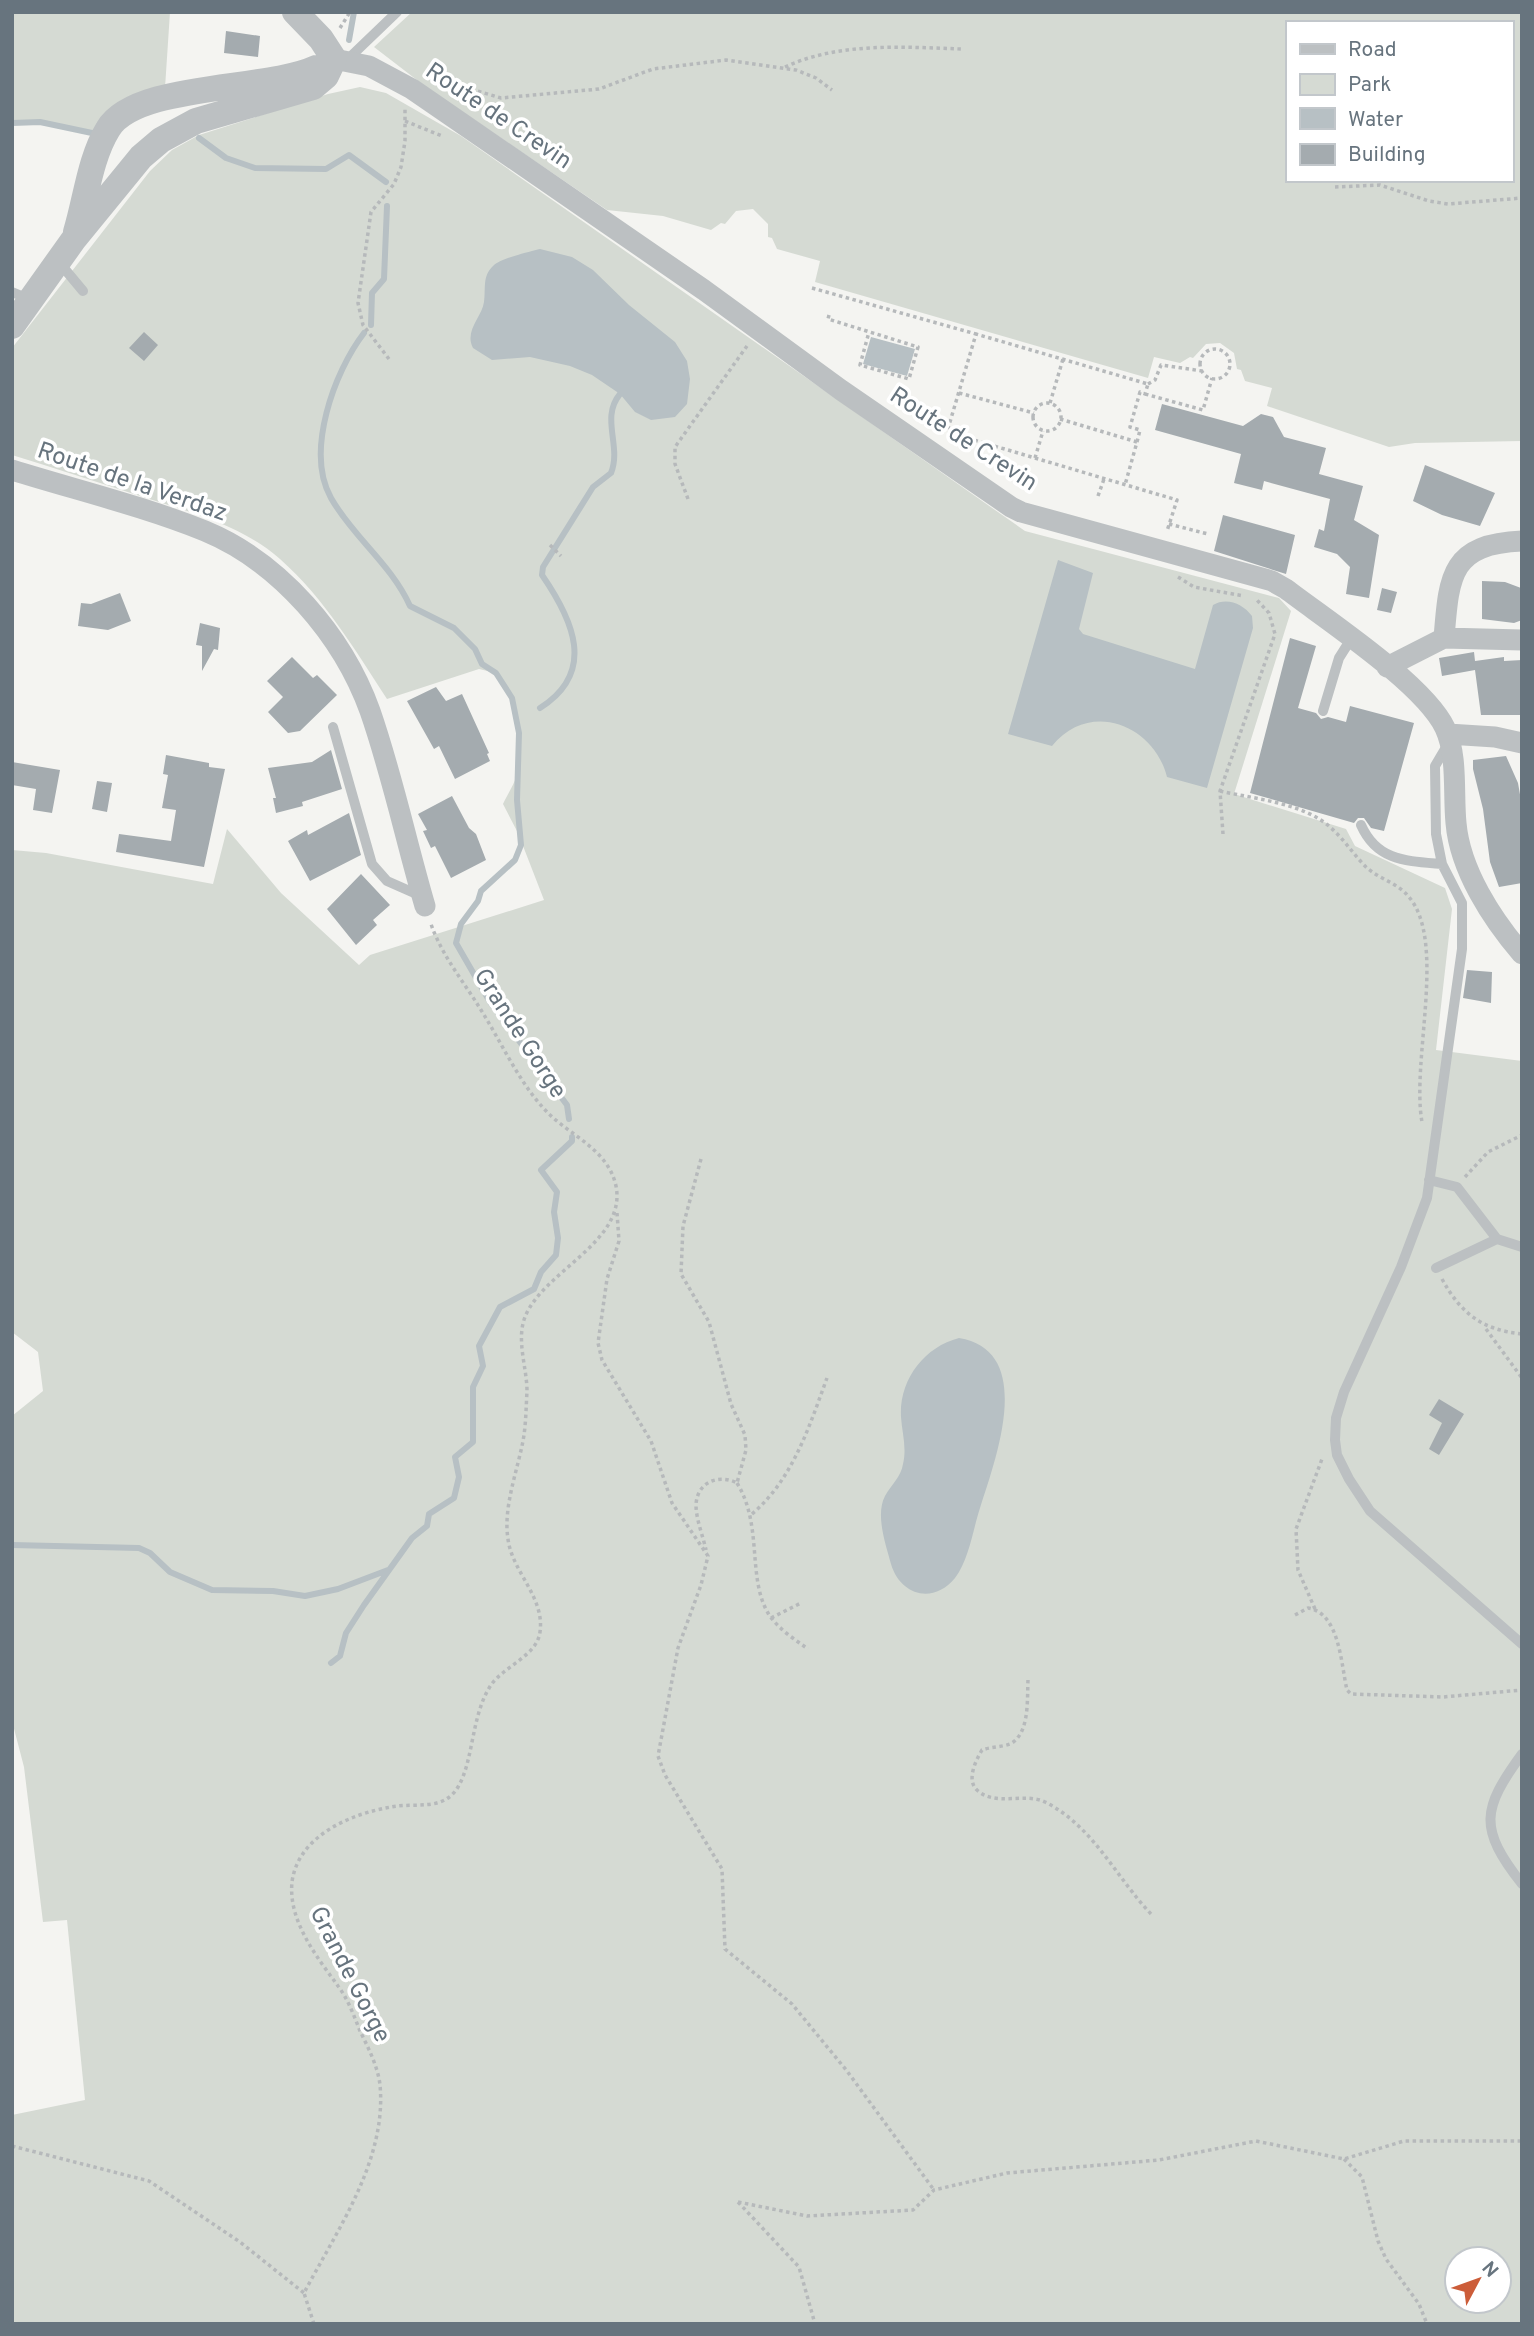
<svg xmlns="http://www.w3.org/2000/svg" width="1534" height="2336" viewBox="0 0 1534 2336" font-family="Overpass,sans-serif">
	<style>
		.green { fill: #d5dad3; fill-rule: evenodd }
		.water { fill: #b7c0c4 }
		.lines { fill: none; stroke-linecap: round; stroke-linejoin: round }
		.stream { stroke: #b7c0c4; stroke-width: 6 }
		.building { fill: #a4abaf }
		.path { stroke: #b6b9bb; stroke-width: 3.5; stroke-dasharray: 3.5 3.5; stroke-linecap: butt }
		.service { stroke: #bcc0c2; stroke-width: 10 }
		.minor { stroke: #bcc0c2; stroke-width: 21 }
		.tertiary { stroke: #bcc0c2; stroke-width: 26 }
		.labels { text-anchor: middle; dominant-baseline: central; stroke-width: 7; stroke-linejoin: round; paint-order: stroke }
		.street-label { font-size: 24px; fill: #67747e; stroke: #fff }
	</style>
	<rect width="100%" height="100%" fill="#f4f4f1"/>
	<path class="green" d="M12,12H170L165,88L92,133L40,122L12,123Z
		M412,12C450,12 486,16 523,12H1522V441L1415,443L1389,447L1267,406L1272,388L1245,381L1241,370L1237,369L1234,353L1220,343L1206,344L1193,358L1190,357L1180,363L1154,357L1148,378L815,282L820,261L777,249L772,238L768,237V224L753,209L736,211L725,224L721,223L711,230L663,216L607,210L426,87L374,47ZM1287,23H1511V180H1287Z
		M360,87L386,93L461,136L1025,531L1279,598L1291,611L1234,794L1346,829L1355,846L1445,888L1452,909L1436,1050L1522,1061V2324H12V2115L85,2100L67,1920L43,1922L24,1767L12,1721V1416L43,1391L38,1352L12,1332V850L46,853L213,884L227,829L281,893L359,965L370,955L544,900L518,833L503,804C508,793 517,780 519,768C526,740 513,695 496,673L479,669L387,699C355,650 325,599 280,559C240,524 189,512 140,496C97,482 55,468 12,455V348L150,171L172,150L199,135L328,94ZM1457,2259H1499V2301H1457Z"/>
	<path class="water" d="M540,249L572,257L593,270L629,305L675,342L687,361L690,379L687,404L675,417L651,420L635,412L620,394L592,375L570,366L530,357L492,360L473,348C464,331 482,317 484,302C486,289 482,276 493,266C501,258 529,252 540,249Z
		M871,337L915,349L907,376L863,364Z
		M1058,560L1093,573L1079,629L1083,634L1195,669L1213,605C1227,597 1243,604 1252,616L1253,628L1207,788L1167,777C1154,725 1090,699 1052,746L1008,734Z
		M959,1338C1037,1351 995,1460 980,1508C973,1529 969,1560 955,1578C933,1605 900,1595 891,1564C886,1545 875,1515 885,1496C891,1485 901,1477 903,1464C907,1447 902,1433 901,1417C899,1380 924,1347 959,1338Z"/>
	<g class="lines">
		<path class="stream" d="M349,40L354,12
			M12,123L40,122L92,133
			M199,138L226,158L255,168L326,169L349,155L386,182
			M371,325L372,293L384,279L387,206
			M364,333C334,372 305,452 331,498C353,537 391,564 410,606L454,628L475,649L482,664L496,673L512,698L519,733L517,800L521,845L515,860L481,891L478,901L461,924L456,943L490,1002L567,1105L569,1119
			M540,708C597,672 573,620 542,575L543,567L593,487L611,473C622,446 600,418 620,394
			M12,1545L139,1548L150,1553L170,1572L212,1590L273,1591L305,1596L338,1589L388,1570
			M331,1663L340,1656L346,1633L364,1605L412,1538L427,1526L429,1514L454,1498L459,1477L455,1457L473,1442V1387L483,1366L479,1346L500,1307L534,1289L541,1272L556,1255L558,1238L554,1212L557,1192L541,1170L572,1141V1137"/>
	</g>
	<path class="building" d="M226,31L260,36L258,57L224,53Z
		M144,332L158,345L144,361L129,348Z
		M1162,404L1243,426L1261,414L1273,417L1284,437L1326,448L1319,474L1363,486L1354,520L1379,535L1369,598L1346,594L1350,567L1337,554L1314,547L1319,529L1324,531L1330,499L1264,481L1262,490L1234,483L1241,454L1155,430Z
		M1425,465L1495,493L1480,526L1442,515L1413,501Z
		M1223,515L1295,535L1286,574L1214,551Z
		M1482,581L1505,582L1521,588L1522,620L1514,623L1482,619Z
		M1382,588L1397,592L1391,613L1377,610Z
		M120,593L131,621L108,630L78,626L81,603L91,604Z
		M200,623L220,628L218,650L214,649L202,671V646L196,645Z
		M1290,638L1316,646L1298,708L1316,713L1321,719L1328,717L1346,722L1350,706L1414,723L1384,831L1371,828L1364,818H1358L1354,823L1250,793Z
		M1474,652L1475,661L1504,657V661L1522,660V715H1481L1475,670L1442,676L1439,658Z
		M292,657L313,678L317,675L337,695L300,731L288,733L268,712L283,697L267,681Z
		M436,687L446,701L462,694L489,753L487,754L490,761L455,779L439,746L434,749L407,701Z
		M331,750L342,789L302,802L303,806L276,813L273,798H276L268,768L312,762Z
		M166,755L209,763V767L225,769L204,867L116,852L119,834L171,841L176,810L162,808L168,775L163,774Z
		M1506,756L1518,783L1522,806V883L1499,887L1490,862L1483,809L1473,769V760Z
		M12,762L60,770L52,813L33,810L36,789L12,785Z
		M97,781L112,783L107,812L92,809Z
		M452,796L469,828L476,834L486,860L451,878L435,846L431,848L423,831L427,830L418,814Z
		M349,813L361,855L310,881L288,841L307,830L308,835Z
		M361,874L390,905L373,920L377,925L356,945L327,909Z
		M1467,970L1492,972L1491,1003L1463,998Z
		M1439,1399L1464,1414L1439,1455L1429,1449L1442,1423L1429,1415Z"/>
	<g class="lines">
		<path class="path" d="M340,28L350,12
			M785,67C839,42 902,47 961,49
			M431,77L501,98L599,89L653,69L726,60L796,70L816,78L832,90
			M405,121L442,136
			M1335,187L1380,185L1429,201L1448,204L1522,198
			M812,288L976,334
			M829,315L828,319L918,347L909,379L860,365L869,332
			M1200 364a15 15 0 1 1 30 0a15 15 0 1 1-30 0Z
			M389,359L363,325L358,303L371,212L394,184L401,167L405,141V107
			M1148,384L1155,380L1161,365L1202,371
			M959,393L1034,413
			M1145,394L1203,410L1212,378
			M1050,403L1063,359
			M1033 417a14 14 0 1 1 28 0a14 14 0 1 1-28 0Z
			M1060,419L1137,442L1125,485
			M1137,442L1140,430L1130,427L1140,392L1145,394L1148,384L976,334L947,432L1177,500L1167,531
			M1035,458L1043,431
			M1098,496L1104,479
			M688,499L675,464V447L747,346
			M1169,524L1208,534
			M550,545L561,556
			M1178,577L1194,587L1244,596
			M1220,791C1255,799 1303,803 1330,827C1344,839 1353,854 1366,867C1379,879 1398,883 1409,897C1447,942 1411,1061 1422,1122
			M1223,834L1220,791L1275,634L1269,613L1255,598
			M701,1159L683,1226L681,1274L709,1322L731,1404L745,1435L746,1450L737,1483C720,1474 697,1481 696,1505C696,1519 703,1536 706,1550
			M1465,1177L1488,1152L1522,1135
			M617,1213L619,1241L607,1279L598,1343L602,1360L651,1441L672,1503L708,1556L701,1585L678,1648L658,1756L665,1775L722,1869L725,1949L792,2004L847,2071L934,2190
			M1442,1279C1461,1314 1483,1330 1522,1334
			M1486,1329L1522,1378
			M737,1483C763,1525 747,1577 768,1613C777,1628 794,1639 808,1649
			M752,1514C793,1479 809,1427 827,1378
			M1315,1609L1298,1570L1296,1529L1322,1459
			M1295,1615L1308,1608C1340,1613 1341,1665 1347,1690L1351,1694L1443,1697L1522,1690
			M771,1618L801,1603
			M1028,1680C1027,1699 1030,1734 1010,1744C1002,1747 990,1747 982,1750C976,1760 966,1780 977,1790C995,1807 1025,1792 1045,1802C1093,1826 1115,1876 1151,1914
			M12,2146L149,2181L240,2242L304,2293
			M1344,2159L1362,2177L1378,2241L1386,2259L1419,2304L1427,2324
			M738,2202L807,2216L913,2210L934,2190L1007,2173L1159,2160L1256,2141L1344,2159L1404,2141H1522
			M738,2202L799,2267L815,2324
			M314,2324L304,2293C337,2230 387,2160 380,2085C378,2067 368,2047 360,2031C354,2016 348,1999 338,1986C317,1957 288,1921 292,1882C298,1836 350,1814 391,1807C416,1802 443,1812 458,1787C474,1760 471,1715 491,1685C504,1666 537,1656 540,1632C545,1597 512,1572 508,1539C503,1508 517,1472 523,1441C526,1425 526,1408 527,1391C527,1368 516,1340 525,1317C543,1271 627,1242 616,1186C608,1150 573,1137 549,1114C520,1085 503,1045 481,1010C464,982 442,956 431,924"/>
		<path class="service" d="M347,60L397,12
			M58,261L83,291
			M12,292L31,300
			M1323,711L1339,658L1351,639
			M333,727L372,864L387,881L421,896
			M1448,744L1435,766L1436,834L1442,864L1462,903V949L1427,1198L1401,1267L1344,1392L1336,1418L1335,1440L1337,1455L1349,1479L1370,1511L1522,1644
			M1361,825C1377,861 1406,861 1442,864
			M1429,1180L1457,1187L1497,1239L1522,1247
			M1436,1268L1497,1239
			M1522,1754C1482,1809 1478,1828 1522,1884"/>
		<path class="minor" d="M334,59L369,66L412,89L704,290L841,390L1011,507L1021,512L1272,581L1286,589C1328,621 1424,684 1445,728C1458,756 1453,793 1456,823C1460,870 1492,919 1522,954
			M12,470C76,490 143,506 205,531C280,562 343,636 370,711C392,774 406,841 425,906
			M1444,638C1449,576 1450,544 1522,541
			M1387,667L1444,638L1522,640
			M1448,734L1495,737L1522,743"/>
		<path class="tertiary" d="M295,12L321,39L334,59
			M76,232C86,199 90,158 108,129C135,83 267,91 316,68
			M12,326L74,239L141,157L161,140L196,121L313,87L326,76L334,59"/>
	</g>
	<g class="labels">
		<g class="street-label">
			<text transform="translate(498 117) rotate(34)">Route de Crevin</text>
			<text transform="translate(963 440) rotate(33)">Route de Crevin</text>
			<text transform="translate(132 483) rotate(19)">Route de la Verdaz</text>
			<text transform="translate(519 1034) rotate(57)">Grande Gorge</text>
			<text transform="translate(349 1975) rotate(63)">Grande Gorge</text>
		</g>
	</g>
	<rect width="1534" height="2336" fill="none" stroke="#67747e" stroke-width="28"/>
	<rect x="1286" y="21" width="228" height="161" fill="#ffffff" stroke="#c2c7cb" stroke-width="2"/>
	<rect x="1300" y="44" width="35" height="10" fill="#bcc0c2" stroke="#c2c7cb" stroke-width="2"/>
	<text x="1348" y="56" font-size="21" fill="#67747e">Road</text>
	<rect x="1300" y="74" width="35" height="21" fill="#d5dad3" stroke="#c2c7cb" stroke-width="2"/>
	<text x="1348" y="91" font-size="21" fill="#67747e">Park</text>
	<rect x="1300" y="108" width="35" height="21" fill="#b7c0c4" stroke="#c2c7cb" stroke-width="2"/>
	<text x="1348" y="126" font-size="21" fill="#67747e">Water</text>
	<rect x="1300" y="144" width="35" height="21" fill="#a4abaf" stroke="#c2c7cb" stroke-width="2"/>
	<text x="1348" y="161" font-size="21" fill="#67747e">Building</text>
	<g transform="translate(1478 2280) rotate(49)"><circle r="33" fill="#ffffff" stroke="#c2c7cb" stroke-width="2"/>
	<path d="M0-5L12 26L0 18L-12 26Z" fill="#cc5d39"/>
	<text y="-10" font-size="19" font-weight="bold" text-anchor="middle" fill="#67747e">N</text>
	</g>
</svg>
